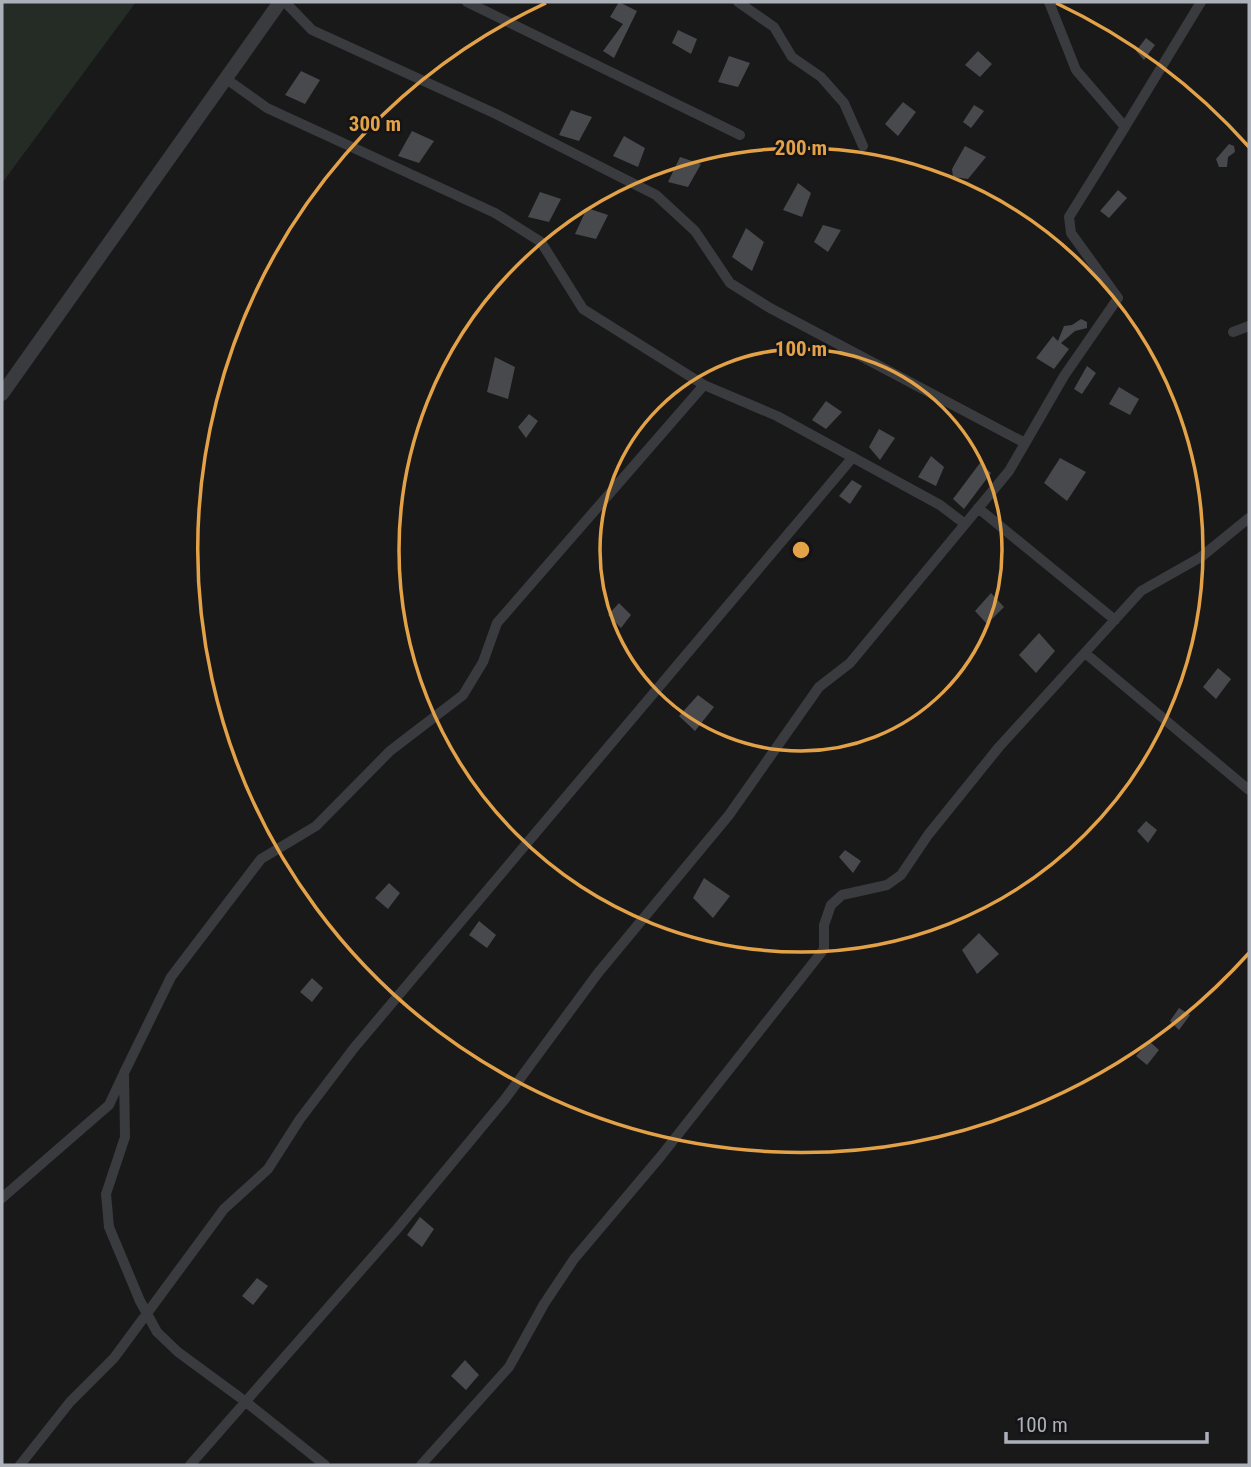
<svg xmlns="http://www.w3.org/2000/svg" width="1251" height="1467" viewBox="0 0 1251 1467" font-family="'Roboto Condensed',sans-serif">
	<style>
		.green { fill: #252c25 }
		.building { fill: #48494d }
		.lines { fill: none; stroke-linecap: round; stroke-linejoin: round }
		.minor { stroke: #3a3b3f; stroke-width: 10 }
		.tertiary { stroke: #3a3b3f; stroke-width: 14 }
		.ring { fill: none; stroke: #e3a248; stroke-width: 3.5 }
		.centre { fill: #e3a248; stroke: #141416; stroke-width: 3.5 }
		.ring-label { font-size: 21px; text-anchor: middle; font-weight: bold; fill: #e3a248; stroke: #141416; stroke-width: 5; stroke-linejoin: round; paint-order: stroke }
	</style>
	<rect width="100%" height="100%" fill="#19191a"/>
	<path class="green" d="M2,2H136L2,183Z"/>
	<path class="building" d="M619,2L637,11L614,58L603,51L623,24L610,17Z
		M678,30L697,39L691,54L672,43Z
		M1146,38L1155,45L1144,60L1136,51Z
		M978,51L992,64L980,77L965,65Z
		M729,56L750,63L738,87L718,82Z
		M301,71L320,80L305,104L285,95Z
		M903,102L916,112L898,136L885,124Z
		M974,105L984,111L971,128L963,122Z
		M571,110L592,117L579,141L559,135Z
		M412,131L434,141L419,163L398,156Z
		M624,136L645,148L638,167L613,156Z
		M1229,144L1234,146L1235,152L1228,157L1227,167H1219L1216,159Z
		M965,146L986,157L968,179L953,177L952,169Z
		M680,157L701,164L688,187L668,182Z
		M798,183L811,193L802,217L783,210Z
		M1118,190L1127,198L1109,218L1100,211Z
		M540,192L561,199L549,222L528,217Z
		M587,208L608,215L596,239L575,234Z
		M823,225L841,230L828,252L814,242Z
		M746,228L764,242L752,271L732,257Z
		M1081,319L1087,322V328L1075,331L1061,343L1069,349L1054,369L1036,358L1053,336L1058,341L1064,326L1072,325Z
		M495,357L515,367L508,399L487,392Z
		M1087,366L1096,373L1082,394L1074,389Z
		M1119,387L1139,399L1130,415L1109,404Z
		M826,401L842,412L826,429L812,420Z
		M529,414L538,421L526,438L518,427Z
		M879,429L895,438L880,460L869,447Z
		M931,456L944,467L936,486L918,477Z
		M1060,458L1086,472L1067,501L1044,483Z
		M980,463L991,473L964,509L953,499Z
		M852,480L862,486L850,504L839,496Z
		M991,593L1004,607L987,624L975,611Z
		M619,603L631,615L621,628L608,615Z
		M1039,633L1055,651L1036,673L1019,655Z
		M1218,668L1231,679L1216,699L1203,687Z
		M698,695L714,707L695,731L679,716Z
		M1146,821L1157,830L1148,843L1137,831Z
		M845,850L861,861L853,873L839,857Z
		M704,878L730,896L713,918L693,898Z
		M389,883L400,893L388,909L375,898Z
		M479,921L496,935L487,948L469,935Z
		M979,933L999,954L977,974L962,950Z
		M312,978L323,988L312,1002L300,992Z
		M1179,1008L1190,1015L1179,1030L1170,1021Z
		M1149,1041L1159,1050L1147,1065L1136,1056Z
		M420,1217L434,1229L422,1247L407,1235Z
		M257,1278L268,1286L253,1305L242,1296Z
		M465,1360L479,1375L466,1390L451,1376Z"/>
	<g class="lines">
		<path class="minor" d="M285,2L312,30L496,114L656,195L695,231L730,283L770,308L1025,443
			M467,2L740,135
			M738,2L774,27L792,57L821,77L844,103L863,146
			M225,78L267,108L495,213L541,242L583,309L704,385L777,416L940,505L965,524
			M1125,127L1201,2
			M1233,332L1249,326
			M978,508L1115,620
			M1085,653L1249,790
			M2,1198L109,1105L123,1075
			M20,1465L70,1402L114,1358L224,1209L268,1169L300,1119L354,1048L853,457
			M190,1465L397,1229L505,1099L598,973L729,815L819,687L850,663L1009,471L1064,376L1118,298L1071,233L1069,217L1125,127L1076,70L1049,2
			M325,1465L246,1402L178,1352L157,1332L140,1301L109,1227L106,1194L125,1137L124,1073L171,977L261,859L316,826L390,751L463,695L483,662L497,623L704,385
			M421,1465L509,1367L544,1304L574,1259L661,1156L824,949V925L831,905L842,895L887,885L901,875L928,835L999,747L1141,591L1201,557L1249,518"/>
		<path class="tertiary" d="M2,394L280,2"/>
	</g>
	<g class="ring">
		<circle cx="801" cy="550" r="201"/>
		<circle cx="801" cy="550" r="402"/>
		<path d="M1249 953A603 603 0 1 1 546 3M1056 3A603 603 0 0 1 1249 147"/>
	</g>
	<circle cx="801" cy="550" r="10" class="centre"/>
	<g class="ring-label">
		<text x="375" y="131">300 m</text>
		<text x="801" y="155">200 m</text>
		<text x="801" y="356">100 m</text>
	</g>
	<rect width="1251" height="1467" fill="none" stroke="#acb1b9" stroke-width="7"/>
	<path d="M1006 1432v10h201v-10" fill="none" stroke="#acb1b9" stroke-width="3.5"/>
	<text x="1016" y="1432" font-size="21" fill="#acb1b9" stroke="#141416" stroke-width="5" paint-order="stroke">100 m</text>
</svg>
